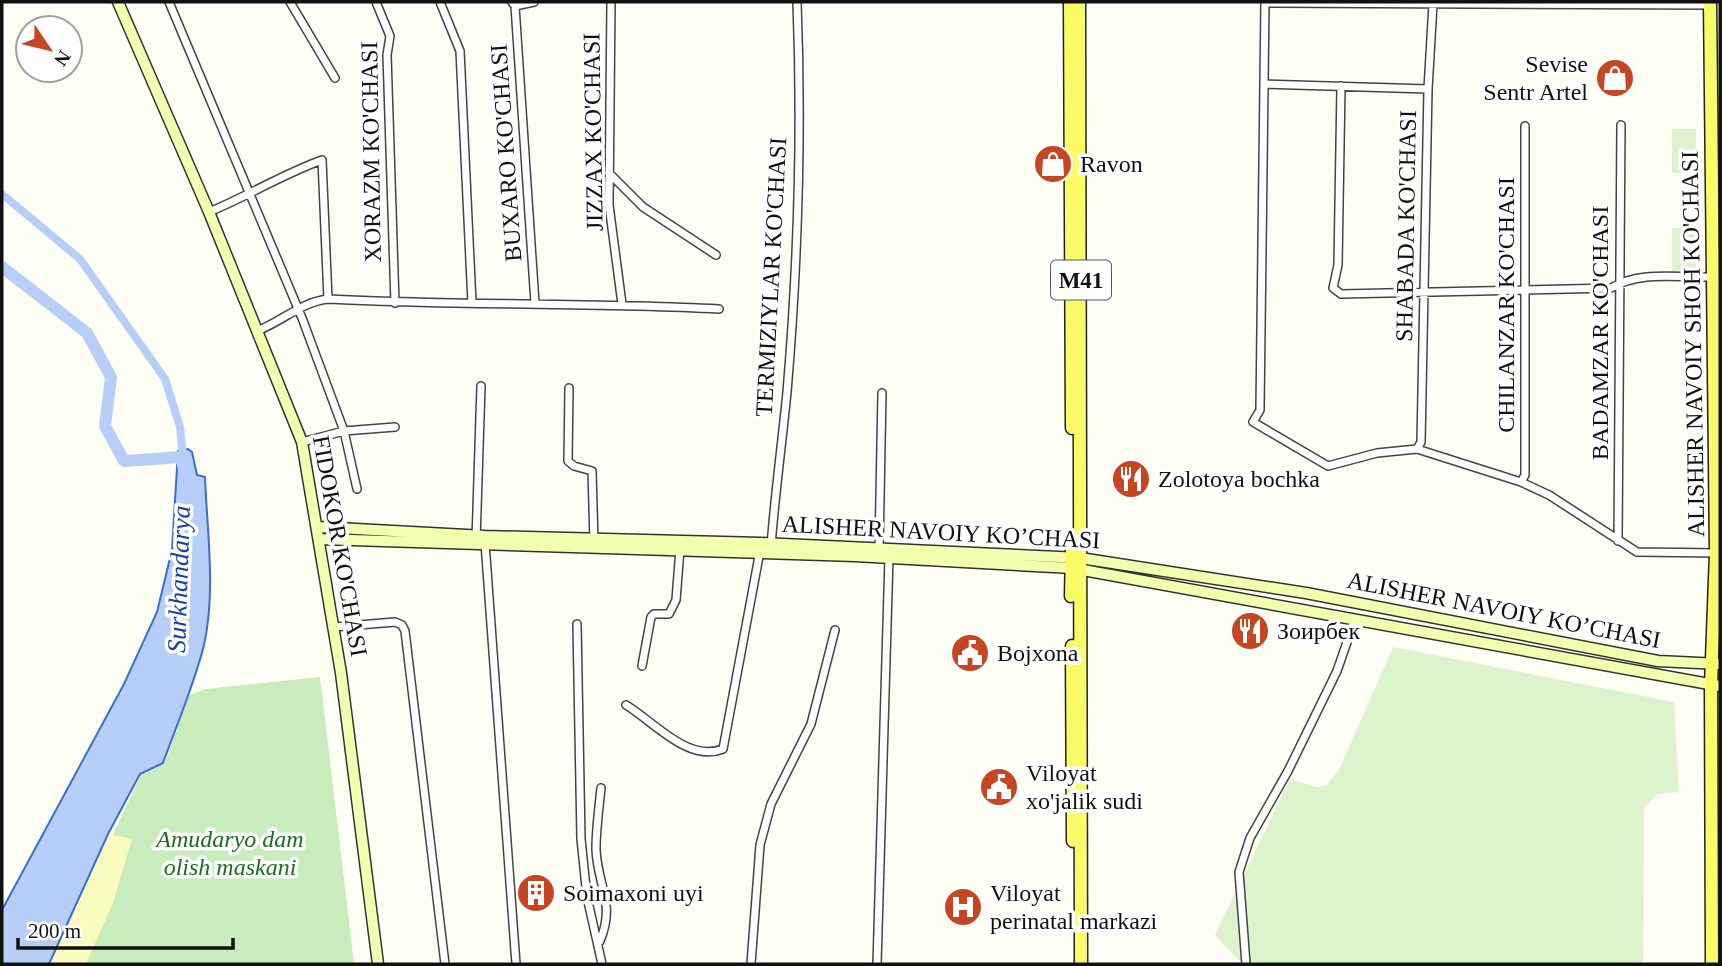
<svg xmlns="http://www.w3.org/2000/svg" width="1722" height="966" viewBox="0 0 1722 966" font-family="Georgia,serif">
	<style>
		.green { fill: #c8ecbb }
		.sand { fill: #fafcbf }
		.pitch { fill: #dcf3ce }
		.water { fill: #b7cff8; stroke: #3b6ed2; stroke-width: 2 }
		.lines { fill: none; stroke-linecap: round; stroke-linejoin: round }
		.canal { stroke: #b7cff8; stroke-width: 8 }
		.river { stroke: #b7cff8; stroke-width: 12 }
		.street-casing { stroke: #444; stroke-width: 10 }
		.secondary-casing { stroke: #333; stroke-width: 13 }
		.primary-casing { stroke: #222; stroke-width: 15 }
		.street { stroke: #fff; stroke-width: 7 }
		.secondary { stroke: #f3ffaf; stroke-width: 10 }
		.primary { stroke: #f9fc67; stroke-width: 12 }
		.labels { text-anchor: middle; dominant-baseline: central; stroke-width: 7; stroke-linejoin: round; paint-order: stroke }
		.shield { fill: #fff; stroke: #585858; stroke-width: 2 }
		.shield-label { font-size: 23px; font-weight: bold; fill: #111 }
		.poi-label { font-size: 24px; fill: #111; stroke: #fff; text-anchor: start }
		.street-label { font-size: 24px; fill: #111; stroke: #fff }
		.park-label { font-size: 24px; font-style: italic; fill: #1d6c22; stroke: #fff }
		.water-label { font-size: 26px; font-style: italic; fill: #1340a9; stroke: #fff }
	</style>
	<rect width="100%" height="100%" fill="#fefff4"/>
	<path class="green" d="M320,677L354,964H52L141,775L165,763L189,695L205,689Z"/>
	<path class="sand" d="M109,834L132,839L113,903L86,964H50Z"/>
	<path class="pitch" d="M1672,129H1696V173H1672Z
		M1695,227L1696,272H1672V228Z
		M1393,647L1674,702L1679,792L1658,794L1644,808L1643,964H1246L1237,959L1215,935L1290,779L1317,787L1325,786L1339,770Z"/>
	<path class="water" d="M188,449L192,452L197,475L205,477C207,531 216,591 204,645C194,685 177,724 163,763L140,774L108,834L49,964H2V910L124,684L157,612L172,550L178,451Z"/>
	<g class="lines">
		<path class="canal" d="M2,194L80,259L165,379L180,427L183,457"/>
		<path class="river" d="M2,267L87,333L111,377L105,426L124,461L183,457V466"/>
		<defs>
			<path id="street" d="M169,2L302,318L344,431L302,442
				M290,2L335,78
				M376,2L390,36L387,55L395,303
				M440,2L460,51L472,303
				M512,2L515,6L535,303
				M611,2L609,205L622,304
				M1265,2L1260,410L1253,422L1328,466L1377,453L1417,449L1521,482L1549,495L1637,552L1719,553
				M1265,3L1711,5
				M515,6L534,2
				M1264,84L1428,89
				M1341,86L1338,265L1333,288L1341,294L1611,288C1641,270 1677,278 1711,277
				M609,173L643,207L716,255
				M209,212C248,196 283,174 322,160L328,299C458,306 589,302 719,309
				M257,331C283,321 301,302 328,299
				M569,388L568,461L574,466L592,471L594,542
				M1417,449L1421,442L1428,89L1433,4
				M1521,482L1525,475V126
				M357,489L344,431L395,427
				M476,540L481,386
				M1618,541L1621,125
				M485,543L516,964
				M771,546C775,494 782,443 787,392C798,263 802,131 797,2
				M879,549L882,393
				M577,624L581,839L587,897L602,964
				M334,627L395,622L402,625L405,631L445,964
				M642,666L651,617L654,614H669L676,600L680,549
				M626,705C653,721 688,763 723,749L760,551
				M600,941C616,903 597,885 596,849C596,829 599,808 601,788
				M751,964L760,845L771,804L811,724L835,630
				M877,964L889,557
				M1246,964L1239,872L1250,838L1288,771L1337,671L1355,619"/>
			<path id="secondary" d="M118,2L209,212L302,442L341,673L378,964
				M319,527L485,536L761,543L1080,558L1306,593L1658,661L1720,664
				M320,539L855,556L1072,568L1720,686"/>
			<path id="primary" d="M1070,2L1072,428
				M1079,2L1081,964
				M1710,2L1716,553L1711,685L1712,964
				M1071,596L1072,548
				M1072,646L1073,841"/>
		</defs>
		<use href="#street" class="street-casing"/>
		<use href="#secondary" class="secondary-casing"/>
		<use href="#primary" class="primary-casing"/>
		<use href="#street" class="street"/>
		<use href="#secondary" class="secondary"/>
		<use href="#primary" class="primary"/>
	</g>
	<defs>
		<symbol id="shop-disc" viewBox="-11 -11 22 22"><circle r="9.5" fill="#c74622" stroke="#fff"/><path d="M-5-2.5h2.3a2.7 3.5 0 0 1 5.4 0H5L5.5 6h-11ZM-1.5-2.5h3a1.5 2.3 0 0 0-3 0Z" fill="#fff"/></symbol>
		<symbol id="restaurant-disc" viewBox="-11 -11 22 22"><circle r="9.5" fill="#c74622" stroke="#fff"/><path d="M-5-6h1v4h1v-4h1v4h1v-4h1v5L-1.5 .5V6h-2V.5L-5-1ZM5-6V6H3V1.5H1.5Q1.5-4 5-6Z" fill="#fff"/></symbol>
		<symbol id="civic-disc" viewBox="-11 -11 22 22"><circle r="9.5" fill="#c74622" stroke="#fff"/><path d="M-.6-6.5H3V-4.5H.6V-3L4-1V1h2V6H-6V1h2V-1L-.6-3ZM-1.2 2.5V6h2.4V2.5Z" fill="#fff"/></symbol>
		<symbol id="building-disc" viewBox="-11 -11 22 22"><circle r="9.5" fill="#c74622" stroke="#fff"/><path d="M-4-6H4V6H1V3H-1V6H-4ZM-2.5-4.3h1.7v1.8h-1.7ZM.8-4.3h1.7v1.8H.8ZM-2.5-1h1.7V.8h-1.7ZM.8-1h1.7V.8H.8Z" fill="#fff"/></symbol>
		<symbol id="hospital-disc" viewBox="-11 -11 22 22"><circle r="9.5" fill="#c74622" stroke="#fff"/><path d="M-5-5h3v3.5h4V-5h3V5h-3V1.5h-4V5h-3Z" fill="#fff"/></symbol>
	</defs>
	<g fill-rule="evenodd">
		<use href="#shop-disc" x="1593" y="56" width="44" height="44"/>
		<use href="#shop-disc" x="1031" y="142" width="44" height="44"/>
		<use href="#restaurant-disc" x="1109" y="457" width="44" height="44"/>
		<use href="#restaurant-disc" x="1228" y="609" width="44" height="44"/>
		<use href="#civic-disc" x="948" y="631" width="44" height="44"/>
		<use href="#civic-disc" x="977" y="765" width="44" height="44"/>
		<use href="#building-disc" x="514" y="871" width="44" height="44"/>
		<use href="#hospital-disc" x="941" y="885" width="44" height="44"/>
	</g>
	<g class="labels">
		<rect class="shield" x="1051" y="260.5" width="60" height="39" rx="5"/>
		<g class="shield-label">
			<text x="1081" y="280">M41</text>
		</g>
		<g class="poi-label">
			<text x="1588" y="64" text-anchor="end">Sevise<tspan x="1588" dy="28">Sentr Artel</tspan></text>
			<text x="1080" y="164">Ravon</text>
			<text x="1158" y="479">Zolotoya bochka</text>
			<text x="1277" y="631">Зоирбек</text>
			<text x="997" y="653">Bojxona</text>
			<text x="1026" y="773">Viloyat<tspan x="1026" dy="28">xo'jalik sudi</tspan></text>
			<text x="563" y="893">Soimaxoni uyi</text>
			<text x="990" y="893">Viloyat<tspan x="990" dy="28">perinatal markazi</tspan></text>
		</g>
		<g class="street-label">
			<text transform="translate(593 132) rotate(-91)">JIZZAX KO'CHASI</text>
			<text transform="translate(371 152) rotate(-91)">XORAZM KO'CHASI</text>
			<text transform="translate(506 153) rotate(-94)">BUXARO KO'CHASI</text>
			<text transform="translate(1406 226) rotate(-89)">SHABADA KO'CHASI</text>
			<text transform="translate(771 277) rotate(-87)">TERMIZIYLAR KO'CHASI</text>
			<text transform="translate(1506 305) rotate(-90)">CHILANZAR KO'CHASI</text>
			<text transform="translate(1600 333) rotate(-90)">BADAMZAR KO'CHASI</text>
			<text transform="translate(1693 344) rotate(-91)">ALISHER NAVOIY SHOH KO'CHASI</text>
			<text transform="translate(941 532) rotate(3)">ALISHER NAVOIY KO’CHASI</text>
			<text transform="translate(340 546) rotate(80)">FIDOKOR KO'CHASI</text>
			<text transform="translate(1504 610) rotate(11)">ALISHER NAVOIY KO’CHASI</text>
		</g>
		<g class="park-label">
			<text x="230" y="839">Amudaryo dam<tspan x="230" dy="28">olish maskani</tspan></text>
		</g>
		<g class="water-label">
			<text transform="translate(179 579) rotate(-88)">Surkhandarya</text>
		</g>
	</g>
	<rect width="1722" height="966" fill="none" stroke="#111111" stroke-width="7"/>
	<g transform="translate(49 49) rotate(125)"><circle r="33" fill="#ffffff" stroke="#a0a0a0" stroke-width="2"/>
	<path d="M0-5L12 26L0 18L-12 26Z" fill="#c74622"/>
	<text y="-10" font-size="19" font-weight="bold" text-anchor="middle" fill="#111111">N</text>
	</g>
	<path d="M18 938v10h215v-10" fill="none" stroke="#111111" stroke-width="3.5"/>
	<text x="28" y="938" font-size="21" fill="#111111" stroke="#ffffff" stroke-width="5" paint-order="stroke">200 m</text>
</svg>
